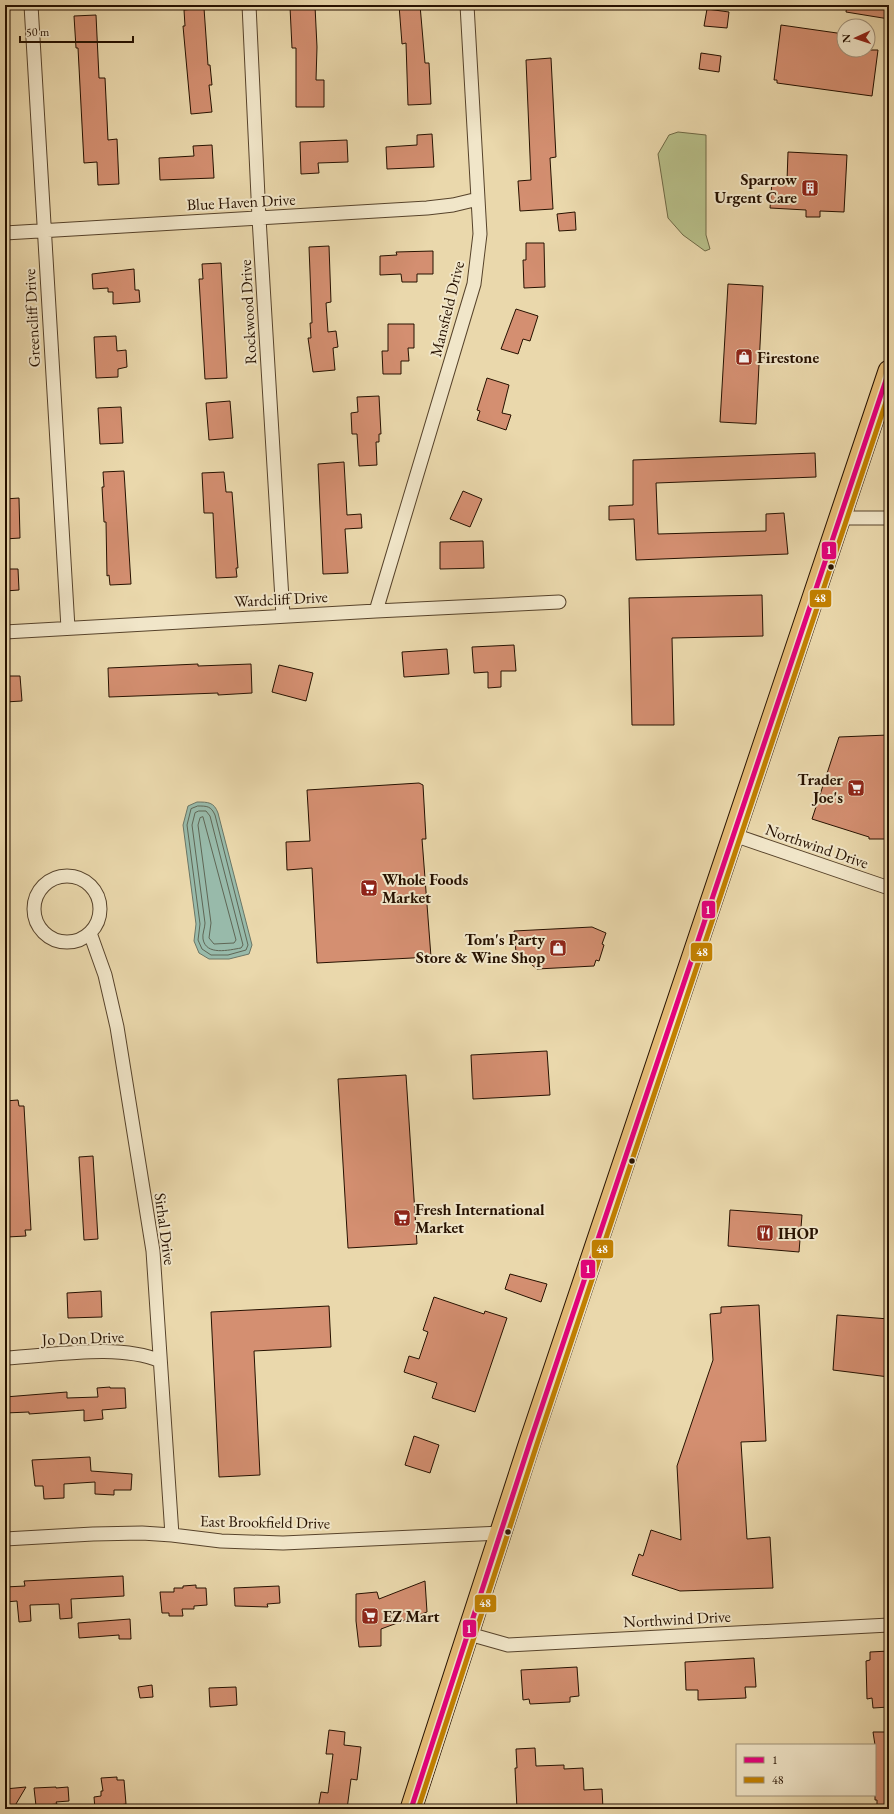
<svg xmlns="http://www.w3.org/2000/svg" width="894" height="1814" viewBox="0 0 894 1814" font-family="'EB Garamond',serif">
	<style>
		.green { fill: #b7bf89; stroke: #6e6844 }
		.water { fill: #98baaa; stroke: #6a7666 }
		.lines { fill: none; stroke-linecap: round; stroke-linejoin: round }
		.shore { stroke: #5f6655; stroke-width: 1 }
		.building { fill: #d48f71; stroke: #261100 }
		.street-casing { stroke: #57432b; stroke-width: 15 }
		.primary-casing { stroke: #261100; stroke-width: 23 }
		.street { stroke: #f1e6c9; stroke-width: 13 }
		.primary { stroke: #e5bc76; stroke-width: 21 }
		.bus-1-casing { stroke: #f1e6c9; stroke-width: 8 }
		.bus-2-casing { stroke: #f1e6c9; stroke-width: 8 }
		.bus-1 { stroke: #e5007d; stroke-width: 5 }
		.bus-2 { stroke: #c38100; stroke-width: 5 }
		.bus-dot { fill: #261100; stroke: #f1e6c9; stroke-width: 1.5 }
		.labels { text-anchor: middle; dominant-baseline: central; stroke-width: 4; stroke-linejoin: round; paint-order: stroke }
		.poi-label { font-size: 16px; font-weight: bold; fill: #261100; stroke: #f1e6c9; text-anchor: start }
		.street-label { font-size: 16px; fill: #261100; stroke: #f1e6c9 }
		.line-badge { stroke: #f1e6c9; stroke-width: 1.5 }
		.badge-label { font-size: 11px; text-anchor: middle; font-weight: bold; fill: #fff }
	</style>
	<rect width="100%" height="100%" fill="#ead8ac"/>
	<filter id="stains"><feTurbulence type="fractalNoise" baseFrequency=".005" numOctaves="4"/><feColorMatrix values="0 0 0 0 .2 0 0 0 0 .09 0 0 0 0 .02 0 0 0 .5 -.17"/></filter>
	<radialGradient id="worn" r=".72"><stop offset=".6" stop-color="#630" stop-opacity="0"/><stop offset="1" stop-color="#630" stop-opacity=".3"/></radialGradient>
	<path class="green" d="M678,132L706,135V235L710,249L705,251L683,235L668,218L658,154L669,135Z"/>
	<path class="water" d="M197,802C208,802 214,802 218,813L252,945L249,954L229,959H209L199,953L194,941L196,924L183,825L188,806Z"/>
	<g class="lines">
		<path class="shore" d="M198,806C207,806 211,806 215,815L248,945L246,950L228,955H211L202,949L198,940L200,924L187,825L191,809Z
			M199,811H206L210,816L243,945L241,948C229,950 206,956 203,939C202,934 205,928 205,923L192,825L195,813Z
			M203,817L236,940L234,943L214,944L209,938L211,923L198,825L200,818Z"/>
	</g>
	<path class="building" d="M399,5H420L425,63H429L431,104L408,105L406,43L402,44Z
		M847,5H889V19L846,12Z
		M315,6L317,47L316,80H324V107H296V48H292L290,7Z
		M204,8L208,65H210L212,85H209L212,112L191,114L183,26H185L184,10Z
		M707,9L729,12L727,28L704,26Z
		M96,15L99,78H105L108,140L117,139L119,184L98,185L97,162L84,163L78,48H76L74,16Z
		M781,25L844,34V50H878L872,96L777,83V80H774Z
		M701,53L721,56L719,72L699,69Z
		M551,58L556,157L550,158L553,209L520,211L518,181L531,180L526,60Z
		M432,134L434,167L387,169L386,147L417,145V135Z
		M347,140L348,162L318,163L319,173L301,174L300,142Z
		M212,145L214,178L160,180L159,158L194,156L193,146Z
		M788,152L847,155L844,212L820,211V217H806V210L770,208L772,180L787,181Z
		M575,212L576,230L559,231L557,214Z
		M526,243H544L545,287L524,288L523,260H526Z
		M329,246L331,302L326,303L328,332L336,331L338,347L333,348L335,370L313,372L308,338H311L310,323H312L309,247Z
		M433,251V274H417V282H402L401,274L380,275V256L397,255L396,252Z
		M221,263L227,378L205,379L199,279H203L202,264Z
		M134,269L135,290H139L140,302L113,304V292H108V288L93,289L92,274Z
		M728,284L763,286L756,424L720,422Z
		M516,309L538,316L530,341L523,339L518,354L501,349Z
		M388,324H414V348H408L409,361H401V374H383L382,351H388Z
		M116,336L117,351L126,350L127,367L118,369V377L96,378L94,337Z
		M487,378L509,385L502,413L511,415L506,430L477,420L480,411L477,410Z
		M379,396L381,434H379V442H376L377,465L359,466L357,434H352L351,413L358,412L357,397Z
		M230,401L233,438L209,440L206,403Z
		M121,407L123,443L100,444L98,408Z
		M815,453L816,477L656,483L658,534L766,531V514L784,513L788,554L636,560L634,519L609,520V506L633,505V460Z
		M344,462L347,515L361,514L362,528L345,529L348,573L323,574L318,464Z
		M124,471L131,584L110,585L109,575L107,576L106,522H104L102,487H104L103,472Z
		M224,472L226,492H232L238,568H236L237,577L216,578L213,513H204L202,473Z
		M463,491L482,499L470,527L450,519Z
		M19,498L20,538L5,539V499Z
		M483,541L484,568L440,569V542Z
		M5,569H18L19,590L5,591Z
		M762,595L763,636L672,638L674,725H632L629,598Z
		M514,645L516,671H501V687L488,688V672L474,673L472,647Z
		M447,649L449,674L404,677L402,652Z
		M198,664V666L251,664L252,693L218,695V693L109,697L108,668Z
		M279,665L313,673L306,701L272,692Z
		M5,676H20L22,701L5,702Z
		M888,735L889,839H869V837L812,819L839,737Z
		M419,783L423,785L426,839H422L431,957L317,963L312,868L287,870L286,842L310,841L307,790Z
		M592,927L606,933L602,944L604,945L599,961L596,960L594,966L537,969L516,952L514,931Z
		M547,1051L550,1095L473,1099L471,1055Z
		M406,1075L417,1244L348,1248L338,1079Z
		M18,1100L19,1106H24L31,1230H25L26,1236L7,1237V1232H5V1101Z
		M93,1156L98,1239L84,1240L79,1157Z
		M730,1210L802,1215L799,1252L728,1246Z
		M510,1274L547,1284L541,1302L505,1289Z
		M101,1291L102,1317L68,1318L67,1293Z
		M434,1297L484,1314L485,1311L507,1318L475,1412L432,1398L437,1383L404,1372L409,1356L419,1359L428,1332L423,1330Z
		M759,1305L766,1441L741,1442L747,1539L770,1537L773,1588L680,1591L632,1575L639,1554L643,1556L651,1530L681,1540L677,1466L713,1360L710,1314L721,1313V1307Z
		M329,1306L331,1347L254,1351L260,1475L219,1477L211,1312Z
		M837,1315L889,1319V1377L833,1370Z
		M110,1387V1388H125L126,1408L102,1410L103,1419L84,1421V1410L29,1414V1412L5,1413V1397L67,1392V1398L98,1397L97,1388Z
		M414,1436L439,1445L430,1473L405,1465Z
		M90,1457L91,1471L132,1474L131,1490H114V1495L95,1494V1482L64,1484V1498L44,1499L43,1486H35L32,1460Z
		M123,1576L124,1596L71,1599L72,1618L60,1619L59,1604L30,1605L31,1621L19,1622L17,1601L5,1602V1587L25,1586L24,1581Z
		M425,1581L427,1612L381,1629V1646L359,1647L356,1621V1594L377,1592L379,1599Z
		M196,1585V1588H206L207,1605L194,1606V1609H182L183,1616H169V1613H162L160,1592H174V1588H183V1586Z
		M279,1586L280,1603L267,1604L268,1607L235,1606L234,1588Z
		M130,1619L131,1639H119V1635L79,1638L78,1623Z
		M889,1651V1707L873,1708L872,1698L867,1699L866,1661L870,1660V1652Z
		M754,1658L756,1687H745L746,1698L698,1700V1690H686L685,1662Z
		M577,1667L579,1696L570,1697V1702L530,1704L529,1699L523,1700L521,1670Z
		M152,1685L153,1697L140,1698L138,1687Z
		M236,1687L237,1705L210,1707L209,1688Z
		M329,1730L345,1732L344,1745L361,1747L357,1780L351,1779L347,1809H318L321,1792L328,1793L333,1754H326Z
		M873,1732H889V1806L877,1807V1800H875V1745Z
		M535,1748L536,1766L564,1765V1769L583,1768L584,1790L602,1789L603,1809H517L515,1768H517L516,1749Z
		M117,1777V1780H124L126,1804L119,1805V1809H95L94,1797L101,1796V1791H103L101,1778Z
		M26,1787L13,1809H5V1789Z
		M56,1787V1788L68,1787L69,1801L56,1802L57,1804L36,1806L34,1788Z"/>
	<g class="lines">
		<defs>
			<path id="street" d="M31,5L68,628
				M249,5L259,218L283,616
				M5,233L427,208L453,205L478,199
				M840,518H889
				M376,611L474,284L480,234L467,5
				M5,632L376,611L559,602
				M734,835L889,888
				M34 909a33 33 0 1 1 66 0a33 33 0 1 1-66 0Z
				M90,933L105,975L117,1027L153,1251L172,1535
				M5,1358C51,1356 118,1343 160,1361
				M5,1539L93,1534L142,1533L172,1535L221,1541L283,1543L501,1533
				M469,1634L508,1645L889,1625"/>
			<path id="primary" d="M411,1809L530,1442L889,371"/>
		</defs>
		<use href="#street" class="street-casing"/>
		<use href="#primary" class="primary-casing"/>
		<use href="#street" class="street"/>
		<use href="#primary" class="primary"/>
		<defs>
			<path id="bus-1" d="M411,1809L530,1442L889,371"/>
			<path id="bus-2" d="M418,1809L537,1444L889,393"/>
		</defs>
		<use href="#bus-1" class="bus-1-casing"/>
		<use href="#bus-2" class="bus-2-casing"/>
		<use href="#bus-1" class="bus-1"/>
		<use href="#bus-2" class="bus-2"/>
	</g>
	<defs>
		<symbol id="building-square" viewBox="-11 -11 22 22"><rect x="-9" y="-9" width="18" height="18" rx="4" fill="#8f2418" stroke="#f1e6c9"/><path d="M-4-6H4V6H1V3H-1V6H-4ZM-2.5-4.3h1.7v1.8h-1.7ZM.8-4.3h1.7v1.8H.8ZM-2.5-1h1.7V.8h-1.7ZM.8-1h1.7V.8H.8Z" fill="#fff"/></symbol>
		<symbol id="shop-square" viewBox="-11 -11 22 22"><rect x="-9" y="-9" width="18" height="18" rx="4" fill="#8f2418" stroke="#f1e6c9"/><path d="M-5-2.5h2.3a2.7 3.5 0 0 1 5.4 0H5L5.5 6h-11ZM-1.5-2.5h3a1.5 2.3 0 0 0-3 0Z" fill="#fff"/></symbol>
		<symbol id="supermarket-square" viewBox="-11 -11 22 22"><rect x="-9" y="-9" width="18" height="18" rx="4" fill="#8f2418" stroke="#f1e6c9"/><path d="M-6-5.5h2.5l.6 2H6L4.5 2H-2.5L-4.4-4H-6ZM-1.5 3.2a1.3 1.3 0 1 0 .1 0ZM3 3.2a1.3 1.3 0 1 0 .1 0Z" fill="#fff"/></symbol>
		<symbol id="restaurant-square" viewBox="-11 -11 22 22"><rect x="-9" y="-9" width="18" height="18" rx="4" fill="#8f2418" stroke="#f1e6c9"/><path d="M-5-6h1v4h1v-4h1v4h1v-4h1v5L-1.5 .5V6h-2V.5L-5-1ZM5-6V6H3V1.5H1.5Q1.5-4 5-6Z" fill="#fff"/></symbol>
	</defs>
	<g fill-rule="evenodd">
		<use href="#building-square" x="800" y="178" width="20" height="20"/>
		<use href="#shop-square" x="734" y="347" width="20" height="20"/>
		<use href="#supermarket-square" x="846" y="778" width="20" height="20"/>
		<use href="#supermarket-square" x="359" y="878" width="20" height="20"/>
		<use href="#shop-square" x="548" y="938" width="20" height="20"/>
		<use href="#supermarket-square" x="392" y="1208" width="20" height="20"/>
		<use href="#restaurant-square" x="755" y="1223" width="20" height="20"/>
		<use href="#supermarket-square" x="360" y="1606" width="20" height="20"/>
	</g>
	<g class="bus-dot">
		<circle cx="831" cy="567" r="3.5"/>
		<circle cx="632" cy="1161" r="3.5"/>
		<circle cx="508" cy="1532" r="3.5"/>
	</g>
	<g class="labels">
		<g class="poi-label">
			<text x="797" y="179" text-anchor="end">Sparrow<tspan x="797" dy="18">Urgent Care</tspan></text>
			<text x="757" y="357">Firestone</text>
			<text x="843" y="779" text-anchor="end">Trader<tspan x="843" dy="18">Joe's</tspan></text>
			<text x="382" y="879">Whole Foods<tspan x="382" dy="18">Market</tspan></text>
			<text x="545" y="939" text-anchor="end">Tom's Party<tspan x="545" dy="18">Store &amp; Wine Shop</tspan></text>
			<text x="415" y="1209">Fresh International<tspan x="415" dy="18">Market</tspan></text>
			<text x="778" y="1233">IHOP</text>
			<text x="383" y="1616">EZ Mart</text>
		</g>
		<g class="street-label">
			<text transform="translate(241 202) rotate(-3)">Blue Haven Drive</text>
			<text transform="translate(447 309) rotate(-76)">Mansfield Drive</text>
			<text transform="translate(248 312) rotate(-93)">Rockwood Drive</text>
			<text transform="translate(32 318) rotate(-93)">Greencliff Drive</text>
			<text transform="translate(281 599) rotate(-3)">Wardcliff Drive</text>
			<text transform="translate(817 846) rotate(19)">Northwind Drive</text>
			<text transform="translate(165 1229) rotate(82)">Sirhal Drive</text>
			<text transform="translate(83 1338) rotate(-2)">Jo Don Drive</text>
			<text transform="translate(265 1522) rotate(1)">East Brookfield Drive</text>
			<text transform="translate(677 1619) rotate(-3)">Northwind Drive</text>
		</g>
	</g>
	<g class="line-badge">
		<rect x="821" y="541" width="16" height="19" rx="4" fill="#e5007d"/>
		<rect x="809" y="589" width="23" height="19" rx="4" fill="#c38100"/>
		<rect x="701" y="900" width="15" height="19" rx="4" fill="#e5007d"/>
		<rect x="690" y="942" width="23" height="20" rx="4" fill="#c38100"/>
		<rect x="591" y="1239" width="23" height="20" rx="4" fill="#c38100"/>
		<rect x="580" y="1259" width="16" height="20" rx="4" fill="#e5007d"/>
		<rect x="474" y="1594" width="23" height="19" rx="4" fill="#c38100"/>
		<rect x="462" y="1619" width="15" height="19" rx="4" fill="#e5007d"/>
	</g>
	<g class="badge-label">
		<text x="829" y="554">1</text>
		<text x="820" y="602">48</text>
		<text x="708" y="914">1</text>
		<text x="702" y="956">48</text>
		<text x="602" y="1253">48</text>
		<text x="588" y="1273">1</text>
		<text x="485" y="1607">48</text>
		<text x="469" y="1633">1</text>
	</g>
	<rect width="894" height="1814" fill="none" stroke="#ead8ac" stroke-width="20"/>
	<rect x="6" y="6" width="882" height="1802" fill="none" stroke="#261100" stroke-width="2"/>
	<rect x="10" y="10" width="874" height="1794" fill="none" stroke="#261100"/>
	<rect x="736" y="1744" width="140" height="52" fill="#f1e6c9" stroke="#a09179"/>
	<rect x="744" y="1757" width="20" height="6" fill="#e5007d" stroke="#a09179"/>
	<text x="772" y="1764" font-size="12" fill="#261100">1</text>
	<rect x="744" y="1777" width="20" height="6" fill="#c38100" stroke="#a09179"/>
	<text x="772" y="1784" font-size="12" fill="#261100">48</text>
	<g transform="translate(856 38) rotate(267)"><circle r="19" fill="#f1e6c9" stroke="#a09179"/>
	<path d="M0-3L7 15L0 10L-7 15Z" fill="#8f2418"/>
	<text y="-6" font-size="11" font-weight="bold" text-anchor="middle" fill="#261100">N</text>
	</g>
	<path d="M20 36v6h113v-6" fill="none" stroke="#261100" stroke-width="2"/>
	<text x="26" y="36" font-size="12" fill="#261100" stroke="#f1e6c9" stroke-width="3" paint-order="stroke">50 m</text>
	<rect width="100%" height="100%" filter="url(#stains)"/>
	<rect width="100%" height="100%" fill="url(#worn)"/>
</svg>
